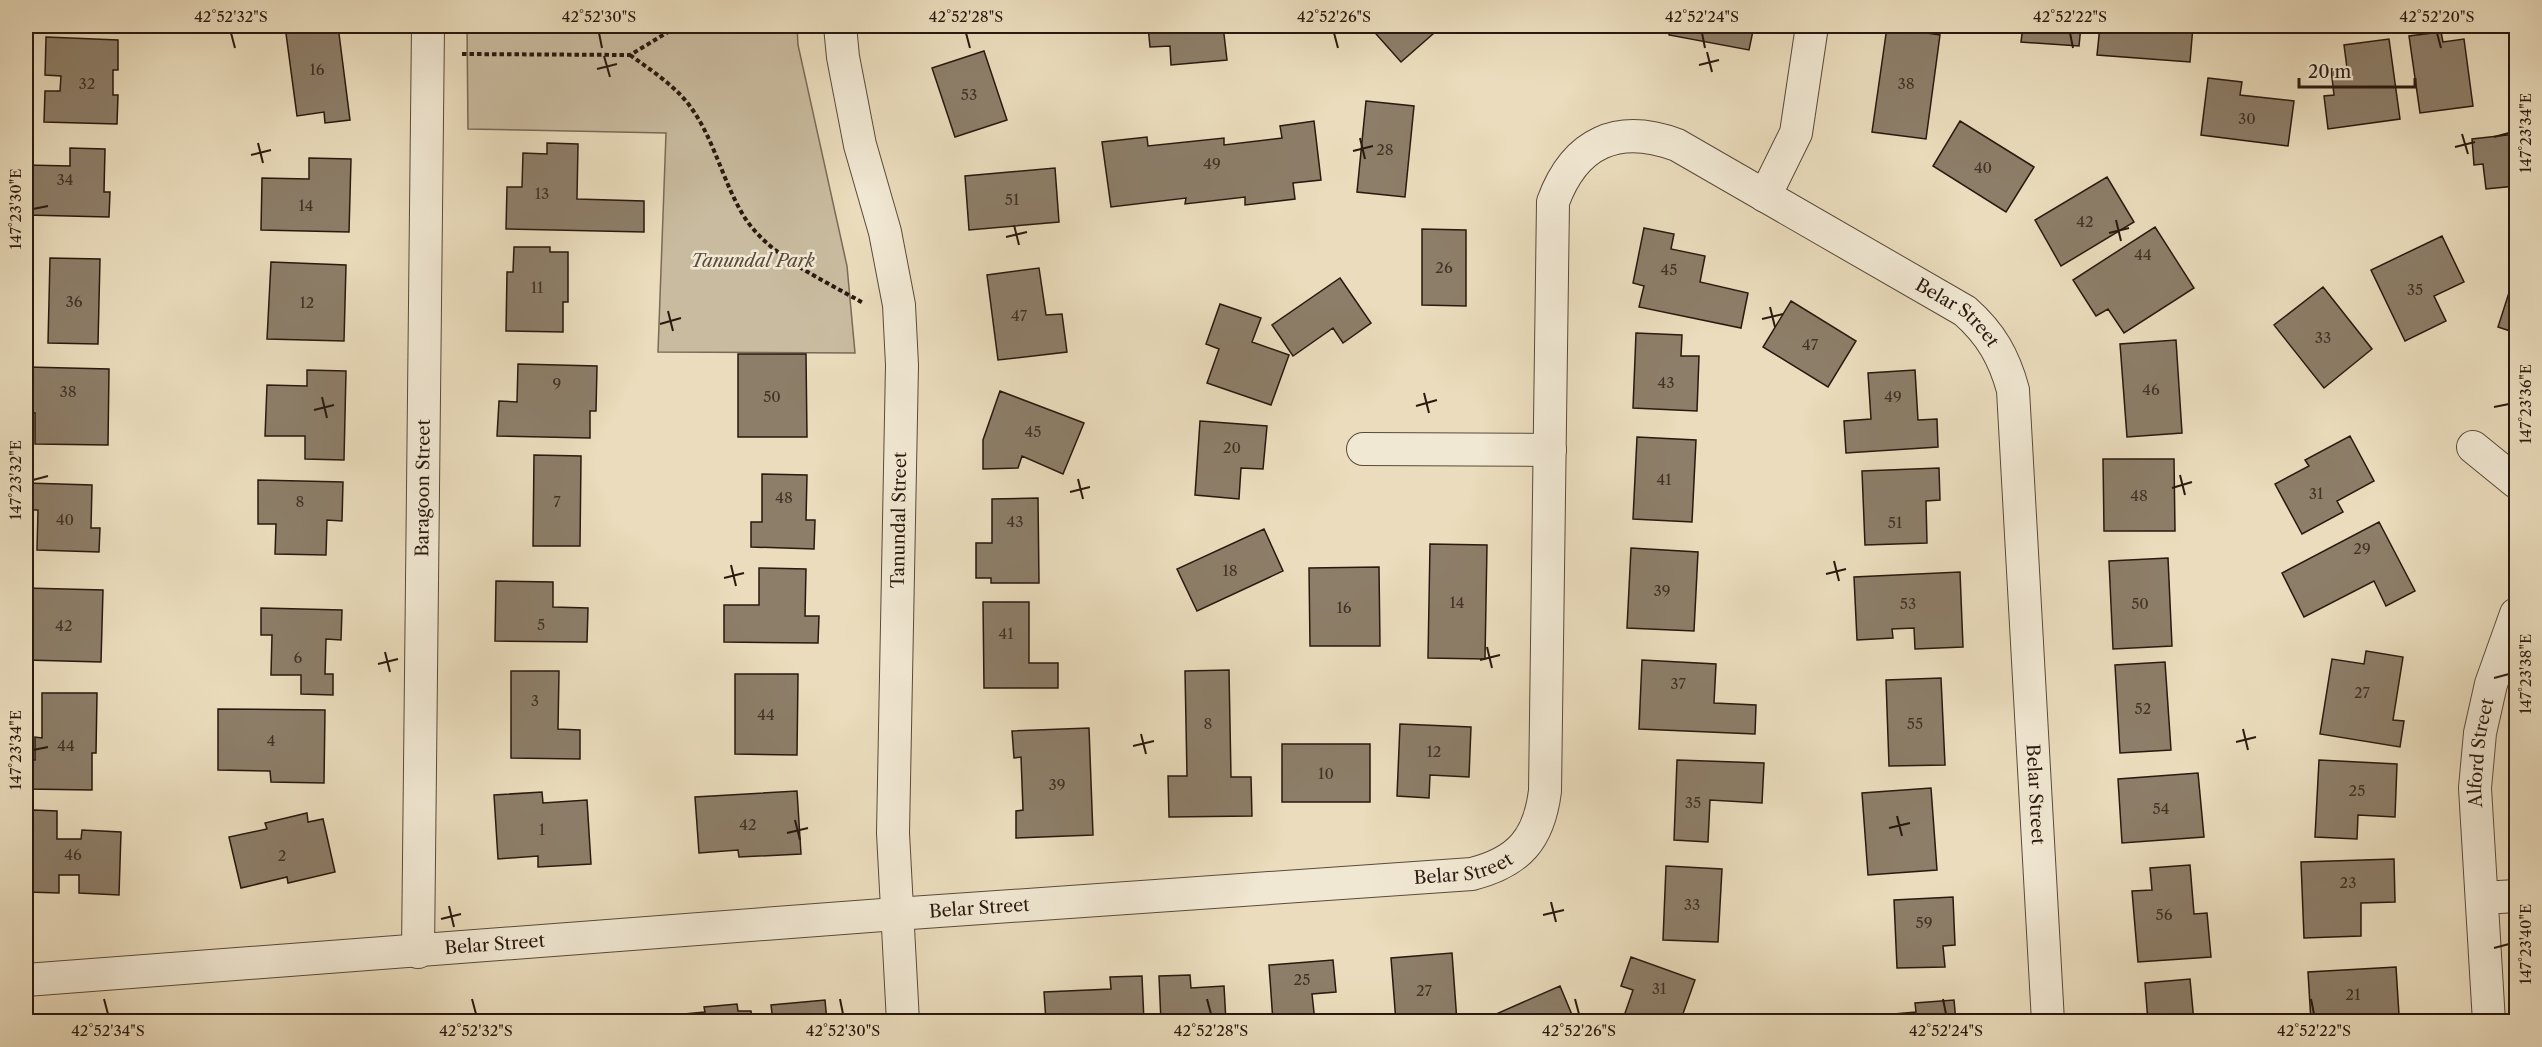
<svg xmlns="http://www.w3.org/2000/svg" width="2542" height="1047" viewBox="0 0 2542 1047" font-family="'Libre Caslon Text',serif">
	<style>
		.green { fill: #c9bb9f; stroke: #796a57; stroke-width: 1.5 }
		.building { fill: #8d7e69; stroke: #29190f; stroke-width: 1.5 }
		.lines { fill: none; stroke-linecap: round; stroke-linejoin: round }
		.street-casing { stroke: #594a3a; stroke-width: 34 }
		.path { stroke: #29190f; stroke-width: 4; stroke-dasharray: 4.5 3; stroke-linecap: butt }
		.street { stroke: #f1e8d3; stroke-width: 32 }
		.ticks { fill: none; stroke: #29190f; stroke-width: 2 }
		.labels { text-anchor: middle; dominant-baseline: central; stroke-width: 5; stroke-linejoin: round; paint-order: stroke }
		.number-label { font-size: 15px; fill: #423226 }
		.park-label { font-size: 18px; font-style: italic; fill: #594a3a; stroke: #f1e8d3 }
		.street-label { font-size: 18px; fill: #29190f; stroke: #f1e8d3 }
		.neatline { fill: none; stroke: #29190f; stroke-width: 2 }
		.ticks-label { font-size: 15px; text-anchor: middle; fill: #29190f }
	</style>
	<rect width="100%" height="100%" fill="#eadcbc"/>
	<filter id="stains"><feTurbulence type="fractalNoise" baseFrequency=".00333" numOctaves="4"/><feColorMatrix values="0 0 0 0 .2 0 0 0 0 .09 0 0 0 0 .02 0 0 0 .5 -.17"/></filter>
	<radialGradient id="worn" r=".72"><stop offset=".6" stop-color="#630" stop-opacity="0"/><stop offset="1" stop-color="#630" stop-opacity=".3"/></radialGradient>
	<path class="green" d="M467,26H797L798,45L847,266L855,353L658,352L666,133L468,129Z"/>
	<path class="building" d="M285,26H338L350,120L325,123L324,112L297,116Z
		M1148,26H1223L1227,60L1171,65L1170,46L1150,47Z
		M1369,26H1442L1401,62Z
		M1584,26H1634V28L1584,27Z
		M1671,26H1754L1749,50L1669,35Z
		M2023,26H2081L2079,46L2021,42Z
		M2100,26H2193L2190,62L2097,55Z
		M1887,27L1940,35L1926,139L1872,132Z
		M2441,32L2443,42L2464,39L2473,106L2420,113L2409,36Z
		M46,37L118,40V70H113V95H118L117,124L44,122L45,91H60L61,76L45,75Z
		M2389,39L2400,119L2328,129L2324,96L2334,95L2331,69L2347,68L2344,45Z
		M984,51L1007,120L955,137L932,68Z
		M2208,78L2242,82L2240,95L2294,101L2288,146L2201,135Z
		M1366,101L1414,106L1405,197L1357,192Z
		M1314,121L1321,180L1293,183L1295,199L1245,205V197L1185,204L1186,198L1111,207L1102,142L1147,137L1148,146L1224,138V145L1282,138L1280,126Z
		M1960,121L2034,167L2006,212L1933,166Z
		M2516,134V186L2486,189L2483,164L2474,165L2472,139Z
		M547,143L578,144L577,199L644,201V232L506,229L507,187H522L523,153L547,154Z
		M70,148L105,149L104,192H110L109,217L26,215V165L70,166Z
		M309,158L351,159L349,232L261,230L262,178L309,179Z
		M1055,168L1059,222L969,230L965,176Z
		M2107,177L2134,222L2061,266L2035,220Z
		M2155,227L2194,288L2124,333L2108,309L2096,316L2073,280Z
		M1644,228L1674,234L1671,249L1705,256L1700,282L1748,293L1741,328L1639,307L1644,286L1633,283Z
		M1422,229L1466,230V306L1422,305Z
		M2442,236L2464,282L2434,296L2446,321L2405,341L2371,270Z
		M514,247H550V252H568V302H563V332L506,331L507,272H513Z
		M50,258L100,259L98,344L48,343Z
		M271,262L346,265L344,341L267,339Z
		M1039,268L1046,315L1062,314L1067,352L998,360L987,275Z
		M2514,277L2516,278V333L2498,327Z
		M1340,278L1371,323L1343,343L1333,328L1293,356L1272,325Z
		M2323,287L2372,349L2324,388L2274,325Z
		M1791,301L1856,341L1828,387L1763,347Z
		M1220,304L1261,318L1252,342L1289,355L1271,405L1207,383L1219,349L1206,344Z
		M1636,333L1682,335L1681,356H1699L1697,411L1633,408Z
		M2176,340L2182,433L2127,437L2120,344Z
		M738,354H806L807,437H738Z
		M518,364L597,366L596,411H590V438L497,436L499,401L517,402Z
		M27,367L109,369L108,445L35,444V413H26Z
		M307,370L346,371L344,460L305,459V436H265L267,385L307,386Z
		M1915,370L1918,420L1937,419L1938,447L1846,453L1844,421L1871,419L1868,373Z
		M1000,391L1084,423L1063,474L1022,456L1018,468L983,469V440Z
		M1200,421L1267,426L1263,469L1241,468L1239,499L1195,495Z
		M2350,436L2374,481L2337,501L2343,512L2302,534L2275,484L2309,466L2305,460Z
		M1637,437L1696,440L1692,522L1633,519Z
		M534,455L581,456L580,546H533Z
		M2103,459H2174L2175,531H2104Z
		M1939,468L1940,500L1926,501L1927,543L1865,545L1862,471Z
		M762,474L807,475L806,520H815L814,549L751,547V522H762Z
		M258,480L343,482L342,521L327,520L326,555L275,554L276,524H258Z
		M26,483L92,485L91,528H100L99,552L37,550L38,510H26Z
		M1038,498L1039,583H991V578H976V543H992V499Z
		M2379,522L2415,591L2386,606L2374,581L2304,617L2282,573Z
		M1264,529L1283,571L1197,611L1177,569Z
		M1430,544L1487,545L1485,659L1428,658Z
		M1631,548L1698,552L1694,631L1627,628Z
		M2168,558L2172,646L2113,649L2109,561Z
		M1379,567L1380,646H1310L1309,568Z
		M759,568L806,569L805,616H819L818,643L724,642V605H759Z
		M1960,572L1963,647L1915,649L1914,628L1892,629L1893,638L1857,640L1854,577Z
		M496,581L553,582V607L588,608L587,642L495,641Z
		M26,588L103,590L101,662L26,660Z
		M983,602H1029V663H1058V688H984Z
		M261,608L342,610L341,640L326,639L325,674H333V695L301,694V675H271L272,635H261Z
		M2366,651L2403,657L2393,720L2404,721L2400,747L2320,734L2332,659L2364,664Z
		M1642,660L1716,664L1714,703L1756,705L1755,734L1639,729Z
		M2165,662L2171,750L2120,753L2115,665Z
		M1229,670L1231,777H1251L1252,816L1169,817L1168,776H1187L1185,671Z
		M511,671H559L558,729L580,730V759L511,758Z
		M735,674H798L797,755L735,754Z
		M1941,678L1945,765L1889,766L1886,680Z
		M42,693H97L96,753H92V790L26,789V760H35V737L42,738Z
		M218,709L325,710L324,783L271,782L270,771L218,770Z
		M1400,724L1471,727L1469,777L1430,775L1429,798L1397,796Z
		M1089,728L1093,835L1016,838V811L1023,810L1021,757L1014,758L1012,731Z
		M1282,744H1370V802H1282Z
		M1677,760L1764,763L1762,803L1710,800L1708,842L1674,840Z
		M2319,760L2397,764L2395,817L2358,815L2357,839L2315,837Z
		M2198,773L2204,837L2122,843L2118,779Z
		M1931,788L1937,870L1868,875L1862,793Z
		M797,791L801,854L739,857L738,850L699,853L695,797Z
		M542,792L543,803L587,800L591,864L538,867V856L498,859L494,795Z
		M33,810L57,811V839H81L82,830L121,832L119,895L79,893V875H59V893L27,892L26,837H32Z
		M307,813L308,822L323,819L335,872L288,883L287,877L241,888L229,837L267,829L265,823Z
		M2394,859L2395,902L2361,903V936L2304,938L2301,862Z
		M2190,865L2194,914L2207,913L2211,957L2138,962L2132,891L2152,890L2150,868Z
		M1666,866L1722,869L1718,942L1663,940Z
		M1953,897L1955,945L1943,946L1945,967L1897,968L1894,900Z
		M1452,953L1457,1022H1396L1391,958Z
		M1631,957L1695,980L1680,1022H1622L1633,990L1621,986Z
		M1333,960L1336,992L1312,994L1315,1022H1273L1269,965Z
		M2396,967L2399,1015L2355,1018V1022H2311L2308,972Z
		M1190,975L1191,988L1224,986L1226,1022H1161L1159,976Z
		M1142,976L1144,1022H1046L1044,992L1111,989L1110,977Z
		M2190,979L2194,1022H2148L2145,983Z
		M1560,986L1575,1022H1489L1487,1018Z
		M825,1000L827,1022H773L771,1005Z
		M1954,1000L1956,1022H1894V1014L1916,1012L1915,1003Z
		M737,1004L738,1011H751L752,1022H663V1016L705,1012L704,1007Z
		M539,1018V1022H496V1021Z"/>
	<g class="lines">
		<defs>
			<g id="street">
				<path d="M840,26L843,57L860,145L885,232L899,305L902,365L893,833L903,1022"/>
				<path d="M1765,196L1796,133L1812,26"/>
				<path d="M2473,447L2516,482"/>
				<path d="M1363,449L1550,450"/>
				<path d="M2482,898L2516,896"/>
				<path id="s1" d="M418,952L428,26"/>
				<path id="s2" d="M26,980L896,914L1472,874C1519,862 1539,839 1545,791L1553,202C1575,142 1618,123 1677,145L1965,311C1991,334 2004,357 2013,390L2048,1022"/>
				<path id="s3" d="M2489,1022L2475,788L2480,733L2491,684L2516,614"/>
			</g>
		</defs>
		<use href="#street" class="street-casing"/>
		<path class="path" d="M462,54L630,55L678,26
			M630,55C652,71 676,86 692,109C716,143 724,187 747,221C774,259 824,280 863,303"/>
		<use href="#street" class="street"/>
	</g>
	<path class="ticks" d="M231,33L235,48M599,33L602,48M966,33L970,48M1334,33L1338,48M1702,33L1705,48M2070,33L2073,48M2437,33L2441,48M1707,52L1712,72M604,56L610,77M1699,65L1719,60M597,69L617,64M2462,134L2468,154M2494,137L2509,133M1360,138L1365,159M258,143L263,163M2455,147L2475,142M1353,151L1373,146M251,155L271,150M33,209L48,206M2116,220L2121,241M1014,225L1019,245M2109,233L2129,228M1006,237L1027,232M1770,307L1775,327M668,311L673,331M1762,319L1783,314M660,324L681,318M1424,393L1429,413M322,397L327,418M1416,406L1437,400M2494,407L2509,404M314,410L334,405M2180,475L2185,495M1078,479L1083,499M33,480L48,476M2172,488L2192,482M1070,492L1090,487M1834,561L1839,581M731,565L736,586M1826,574L1846,569M724,578L744,573M1487,647L1492,668M385,652L390,672M1480,660L1500,655M378,664L398,659M2494,678L2509,674M2243,729L2248,750M1141,734L1146,754M2236,742L2256,737M1133,746L1154,741M33,750L48,747M1897,816L1902,836M795,820L800,840M1889,828L1910,823M787,833L808,828M1551,902L1556,922M449,906L454,927M1543,915L1564,910M441,919L461,914M2494,948L2509,944M104,999L108,1014M472,999L476,1014M840,999L843,1014M1207,999L1211,1014M1575,999L1579,1014M1943,999L1946,1014M2311,999L2314,1014"/>
	<g class="labels">
		<g class="number-label">
			<text x="317" y="69">16</text>
			<text x="87" y="83">32</text>
			<text x="1906" y="83">38</text>
			<text x="969" y="94">53</text>
			<text x="2247" y="118">30</text>
			<text x="1385" y="149">28</text>
			<text x="1212" y="163">49</text>
			<text x="1983" y="167">40</text>
			<text x="65" y="179">34</text>
			<text x="542" y="193">13</text>
			<text x="1012" y="199">51</text>
			<text x="306" y="205">14</text>
			<text x="2085" y="221">42</text>
			<text x="2143" y="254">44</text>
			<text x="1444" y="267">26</text>
			<text x="1669" y="269">45</text>
			<text x="537" y="287">11</text>
			<text x="2415" y="289">35</text>
			<text x="74" y="301">36</text>
			<text x="307" y="302">12</text>
			<text x="1019" y="315">47</text>
			<text x="2323" y="337">33</text>
			<text x="1810" y="344">47</text>
			<text x="1666" y="382">43</text>
			<text x="557" y="383">9</text>
			<text x="2151" y="389">46</text>
			<text x="68" y="391">38</text>
			<text x="772" y="396">50</text>
			<text x="1893" y="396">49</text>
			<text x="1033" y="431">45</text>
			<text x="1232" y="447">20</text>
			<text x="1664" y="479">41</text>
			<text x="2316" y="493">31</text>
			<text x="2139" y="495">48</text>
			<text x="784" y="497">48</text>
			<text x="300" y="501">8</text>
			<text x="557" y="501">7</text>
			<text x="65" y="519">40</text>
			<text x="1015" y="521">43</text>
			<text x="1895" y="522">51</text>
			<text x="2362" y="548">29</text>
			<text x="1230" y="570">18</text>
			<text x="1662" y="590">39</text>
			<text x="1457" y="602">14</text>
			<text x="1908" y="603">53</text>
			<text x="2140" y="603">50</text>
			<text x="1344" y="607">16</text>
			<text x="541" y="624">5</text>
			<text x="64" y="625">42</text>
			<text x="1006" y="633">41</text>
			<text x="298" y="657">6</text>
			<text x="1678" y="683">37</text>
			<text x="2362" y="692">27</text>
			<text x="535" y="700">3</text>
			<text x="2143" y="708">52</text>
			<text x="766" y="714">44</text>
			<text x="1208" y="723">8</text>
			<text x="1915" y="723">55</text>
			<text x="271" y="740">4</text>
			<text x="66" y="745">44</text>
			<text x="1434" y="751">12</text>
			<text x="1326" y="773">10</text>
			<text x="1057" y="784">39</text>
			<text x="2357" y="790">25</text>
			<text x="1693" y="802">35</text>
			<text x="2161" y="808">54</text>
			<text x="748" y="824">42</text>
			<text x="542" y="829">1</text>
			<text x="73" y="854">46</text>
			<text x="282" y="855">2</text>
			<text x="2348" y="882">23</text>
			<text x="1692" y="904">33</text>
			<text x="2164" y="914">56</text>
			<text x="1924" y="922">59</text>
			<text x="1302" y="979">25</text>
			<text x="1659" y="988">31</text>
			<text x="1424" y="990">27</text>
			<text x="2353" y="994">21</text>
		</g>
		<g class="park-label">
			<text x="753" y="261">Tanundal Park</text>
		</g>
		<g class="street-label">
			<text stroke="none"><textPath href="#s2" startOffset="2642">Belar Street</textPath></text>
			<text stroke="none"><textPath href="#s1" startOffset="464">Baragoon Street</textPath></text>
			<text transform="translate(899 520) rotate(-89)">Tanundal Street</text>
			<text stroke="none"><textPath href="#s3" startOffset="270">Alford Street</textPath></text>
			<text stroke="none"><textPath href="#s2" startOffset="3146">Belar Street</textPath></text>
			<text stroke="none"><textPath href="#s2" startOffset="1442">Belar Street</textPath></text>
			<text stroke="none"><textPath href="#s2" startOffset="956">Belar Street</textPath></text>
			<text stroke="none"><textPath href="#s2" startOffset="470">Belar Street</textPath></text>
		</g>
	</g>
	<rect width="2542" height="1047" fill="none" stroke="#eadcbc" stroke-width="66"/>
	<path d="M2299 78v9h116v-9" fill="none" stroke="#29190f" stroke-width="3"/>
	<text x="2308" y="78" font-size="18" fill="#29190f" stroke="#f1e8d3" stroke-width="4.5" paint-order="stroke">20 m</text>
	<rect x="33" y="33" width="2476" height="981" class="neatline"/>
	<g class="ticks-label">
		<text x="231" y="22">42°52'32"S</text>
		<text x="599" y="22">42°52'30"S</text>
		<text x="966" y="22">42°52'28"S</text>
		<text x="1334" y="22">42°52'26"S</text>
		<text x="1702" y="22">42°52'24"S</text>
		<text x="2070" y="22">42°52'22"S</text>
		<text x="2437" y="22">42°52'20"S</text>
		<text transform="translate(2526 133) rotate(-90)" y="5">147°23'34"E</text>
		<text transform="translate(16 209) rotate(-90)" y="5">147°23'30"E</text>
		<text transform="translate(2526 404) rotate(-90)" y="5">147°23'36"E</text>
		<text transform="translate(16 480) rotate(-90)" y="5">147°23'32"E</text>
		<text transform="translate(2526 674) rotate(-90)" y="5">147°23'38"E</text>
		<text transform="translate(16 750) rotate(-90)" y="5">147°23'34"E</text>
		<text transform="translate(2526 944) rotate(-90)" y="5">147°23'40"E</text>
		<text x="108" y="1036">42°52'34"S</text>
		<text x="476" y="1036">42°52'32"S</text>
		<text x="843" y="1036">42°52'30"S</text>
		<text x="1211" y="1036">42°52'28"S</text>
		<text x="1579" y="1036">42°52'26"S</text>
		<text x="1946" y="1036">42°52'24"S</text>
		<text x="2314" y="1036">42°52'22"S</text>
	</g>
	<rect width="100%" height="100%" filter="url(#stains)"/>
	<rect width="100%" height="100%" fill="url(#worn)"/>
</svg>
